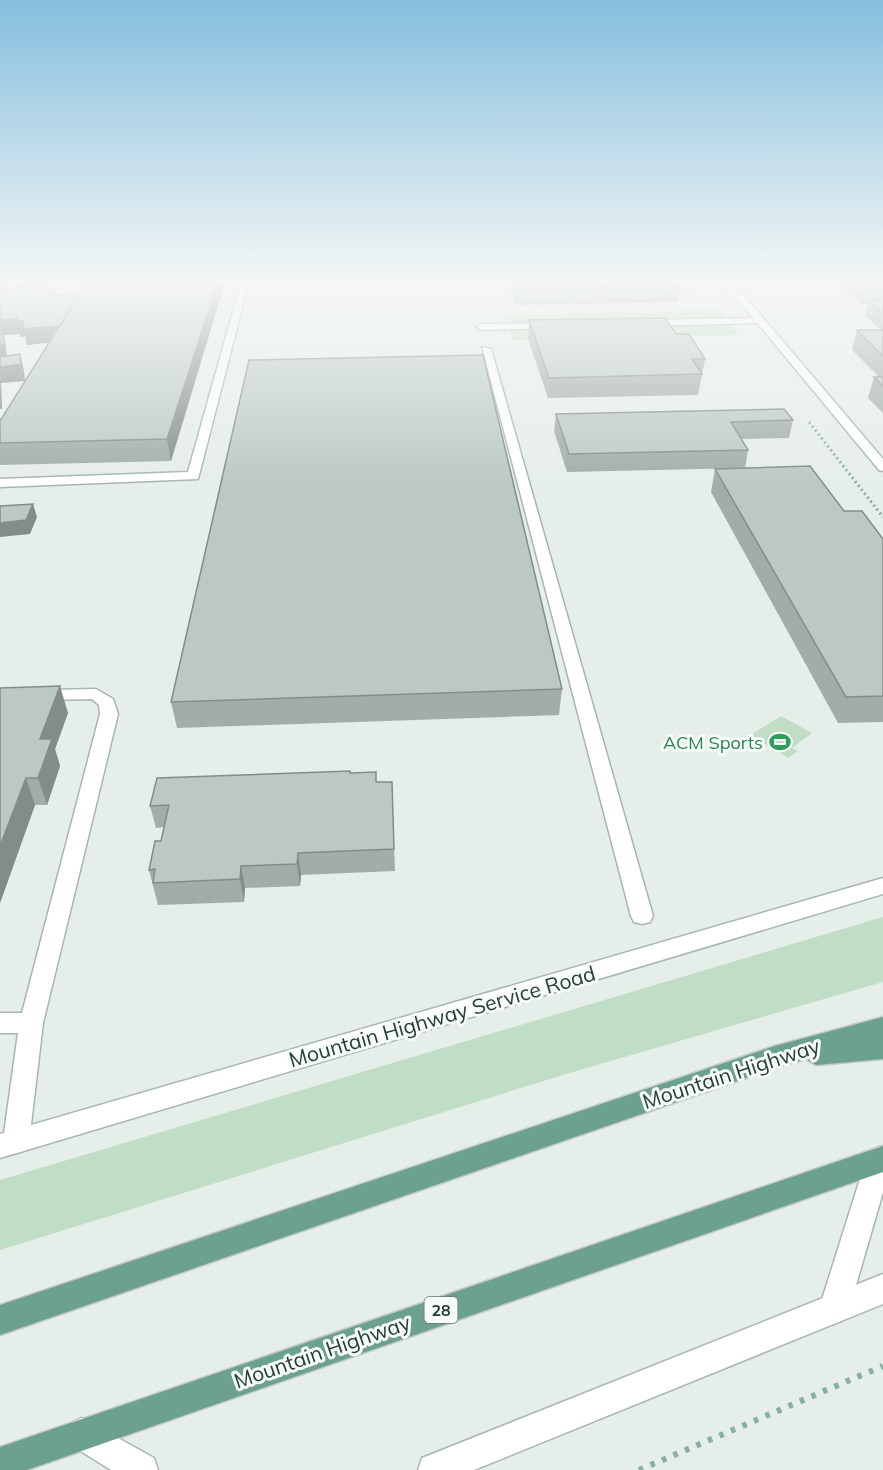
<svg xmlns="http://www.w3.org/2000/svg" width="883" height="1470" viewBox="0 0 883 1470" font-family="Mulish,sans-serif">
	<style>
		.green { fill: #c0dec5 }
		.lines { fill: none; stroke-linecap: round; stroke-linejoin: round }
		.lane-casing { stroke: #a8b6b0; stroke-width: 3 }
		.street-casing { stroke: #a8b6b0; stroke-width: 3 }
		.primary-casing { stroke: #c2c9c7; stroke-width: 3 }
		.path-far2 { stroke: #87b0a0; stroke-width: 2; stroke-dasharray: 1.5 2; stroke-linecap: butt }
		.path-far1 { stroke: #87b0a0; stroke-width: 3; stroke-dasharray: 2 3; stroke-linecap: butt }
		.path { stroke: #87b0a0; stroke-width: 6; stroke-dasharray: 4.5 8; stroke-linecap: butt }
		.lane { fill: #fff; fill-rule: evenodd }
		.street { fill: #fff; fill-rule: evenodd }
		.primary { fill: #6ca18f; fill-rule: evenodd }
		.wall { fill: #a1ada7 }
		.shaded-wall { fill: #838d88 }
		.building { fill: #bbc9c2; stroke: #838d88; stroke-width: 1.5 }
		.labels { text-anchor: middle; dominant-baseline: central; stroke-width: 6; stroke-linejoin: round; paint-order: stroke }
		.shield { fill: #f6faf8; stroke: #647770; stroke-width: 1.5 }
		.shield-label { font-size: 16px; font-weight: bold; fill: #253f36 }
		.leisure-label { font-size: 18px; fill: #27864d; stroke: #f6faf8; text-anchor: end }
		.near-street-label { font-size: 21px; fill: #253f36; stroke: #f6faf8 }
	</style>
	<rect width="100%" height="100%" fill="#e6eee9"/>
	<path class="green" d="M0,279H144L0,298Z
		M720,310L739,335L513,340L505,315Z
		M781,716L812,733L792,748L798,751L788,758L750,735Z
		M883,917V982L566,1074L0,1250V1180Z"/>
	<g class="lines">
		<defs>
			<path id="lane" d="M241,283L248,285L198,479L0,487V479L188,472Z
				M760,318L763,319V323L645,326L640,323L645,320Z
				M552,323L557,326L555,328L482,330L477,327L482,324Z
				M482,347L491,349L653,916L650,922L642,924L634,922L631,916Z
				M96,689L113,699L118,714L43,1023L29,1141L25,1150L16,1153L7,1150L3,1141L18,1033H0V1013H22L100,714L99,705L92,699L0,701V691Z
				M879,1147L883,1149V1192L849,1309L844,1319L834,1324L824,1319L819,1309L866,1160L870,1151Z
				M82,1418L154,1458L158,1470H111L71,1445L66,1434L71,1423Z"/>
			<path id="street" d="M84,279L87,280V284L0,295V289Z
				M711,279H721L746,298L883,459V471L879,470L740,302Z
				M883,878V894L0,1158V1134Z
				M883,1274V1304L474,1470H418L422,1458Z"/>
			<path id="primary" d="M883,1017V1059L816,1065L806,1059L775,1068L0,1335V1305L775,1046Z
				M883,1146V1172L27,1470H0V1447Z"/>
		</defs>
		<use href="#lane" class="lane-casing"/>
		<use href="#street" class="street-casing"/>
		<use href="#primary" class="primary-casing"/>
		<path class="path-far2" d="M669,279L673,284L695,291"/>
		<path class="path-far1" d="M809,422L883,517"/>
		<path class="path" d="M639,1470L883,1366"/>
		<use href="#lane" class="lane"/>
		<use href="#street" class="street"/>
		<use href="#primary" class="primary"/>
	</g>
	<path class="wall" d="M226,279L171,461L0,465V421L49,342L27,345L25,336L20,337V334L4,335L7,356L24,371L1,383L2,409H0V290L51,295Z
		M506,279H673L680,287L678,302L515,305Z
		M808,279H883V413L868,398L874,377H879L852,350L857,330H881L865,316L868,304H862L840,284L841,280H809Z
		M529,320L676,334L705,359L698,395L548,398L528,339Z
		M556,414L793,420L789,438L741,439L748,450L745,468L567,472L554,431Z
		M715,469L844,511L883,539V722L838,723L711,492Z
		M0,688L68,713L55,749L60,766L47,805H35L0,903Z
		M562,689L559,715L177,728L171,702Z
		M350,773L377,782H392L395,871L301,875L300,886L245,888L244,902L158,905L149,870L161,841L164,827L156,828L150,806Z"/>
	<path class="shaded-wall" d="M219,279H226L171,461L167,439Z
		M18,318L23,321L63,325L66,341L27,345L25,336L20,337V334L4,335L7,356L0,357V320Z
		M20,354L24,371L25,381L1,383L2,409H0V367Z
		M33,504L37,517L30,534L0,537V523Z
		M60,686L68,713L55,749L60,766L47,805L38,778L40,739Z
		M26,778L35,805L0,903V846Z
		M298,853L301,875L300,886L297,864Z
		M241,866L245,888L244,902L240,879Z"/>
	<path class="building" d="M89,279H219L167,439L0,443V421Z
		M511,279H673L675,280L680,287L515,290Z
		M854,279H883V289H865Z
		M48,285L50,295L81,292L60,326L23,329V321H16L18,318L0,320V290Z
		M883,300V313L869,301Z
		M665,318L676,334H689L705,359H692L702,374L549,378L529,320Z
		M857,330H883V356Z
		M0,331H2L4,345H0Z
		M20,354L21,364L0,367V357Z
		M483,355L562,689L171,702L249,360Z
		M874,377H883V386Z
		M784,409L793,420L731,422L748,450L569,454L556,414Z
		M810,466L844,511H862L883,539V696L846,697L715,469Z
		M33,504L26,520L0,523V506Z
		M60,686L40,739H52L38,778H26L0,846V688Z
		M350,771V773L376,772V782H392L394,849L298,853L297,864L241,866L240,879L153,883L155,869L149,870L155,841H161L169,805L150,806L157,778Z"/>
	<linearGradient id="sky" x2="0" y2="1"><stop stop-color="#85bede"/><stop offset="0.58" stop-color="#f4f7f5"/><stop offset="1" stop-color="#f4f7f5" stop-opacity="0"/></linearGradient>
	<rect width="883" height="485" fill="url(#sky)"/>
	<defs>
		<symbol id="stadium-bare" viewBox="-9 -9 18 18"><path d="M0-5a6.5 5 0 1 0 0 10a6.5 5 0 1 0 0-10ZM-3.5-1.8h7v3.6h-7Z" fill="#2e9e5b" stroke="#f6faf8" stroke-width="2.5" paint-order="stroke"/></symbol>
	</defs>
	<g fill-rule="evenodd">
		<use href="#stadium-bare" x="765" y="727" width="30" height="30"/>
	</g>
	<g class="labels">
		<rect class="shield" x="424.5" y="1297" width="33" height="26" rx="4.5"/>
		<g class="shield-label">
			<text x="441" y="1310">28</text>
		</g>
		<g class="leisure-label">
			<text x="763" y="742">ACM Sports</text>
		</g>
		<g class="near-street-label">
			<text transform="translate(442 1016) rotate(-16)">Mountain Highway Service Road</text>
			<text transform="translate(731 1073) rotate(-18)">Mountain Highway</text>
			<text transform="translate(322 1351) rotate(-19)">Mountain Highway</text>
		</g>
	</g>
</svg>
